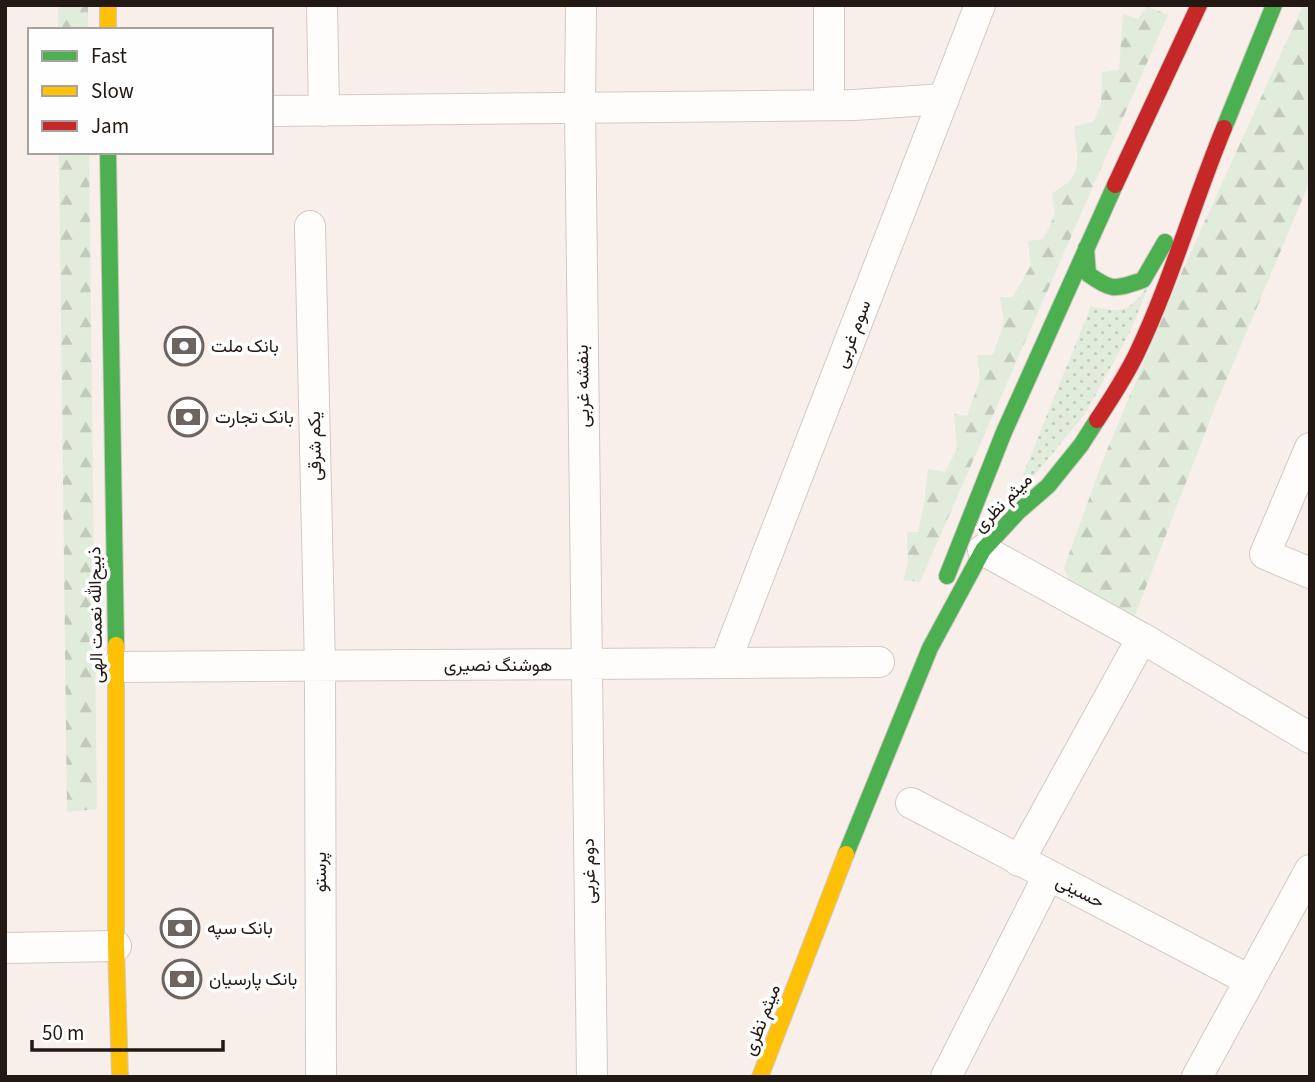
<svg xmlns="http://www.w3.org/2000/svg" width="1315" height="1082" viewBox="0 0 1315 1082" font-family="'Source Sans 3',Vazirmatn,sans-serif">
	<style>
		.grass { fill: url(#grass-dots) }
		.forest { fill: url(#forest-firs) }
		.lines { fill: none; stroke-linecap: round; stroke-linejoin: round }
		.street-casing { stroke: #d2c9c5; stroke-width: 32 }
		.fast-casing { stroke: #d2c9c5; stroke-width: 18 }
		.slow-casing { stroke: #d2c9c5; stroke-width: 18 }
		.jam-casing { stroke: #d2c9c5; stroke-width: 18 }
		.street { stroke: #fefdfc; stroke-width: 30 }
		.fast { stroke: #4caf50; stroke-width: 16 }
		.slow { stroke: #ffc107; stroke-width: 16 }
		.jam { stroke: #c62828; stroke-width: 16 }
		.labels { text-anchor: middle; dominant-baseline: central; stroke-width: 7; stroke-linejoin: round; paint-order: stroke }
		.street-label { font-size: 18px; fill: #221814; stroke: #fefefe }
		.poi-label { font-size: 18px; fill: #221814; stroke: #fefefe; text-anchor: start }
	</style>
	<defs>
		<pattern id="grass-dots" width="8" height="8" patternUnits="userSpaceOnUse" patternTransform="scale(1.75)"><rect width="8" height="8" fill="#e1ecdd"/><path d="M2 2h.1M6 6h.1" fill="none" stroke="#c1cabd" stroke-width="1.8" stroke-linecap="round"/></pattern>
		<pattern id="forest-firs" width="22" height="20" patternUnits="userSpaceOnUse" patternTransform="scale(1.75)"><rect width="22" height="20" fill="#e1ecdd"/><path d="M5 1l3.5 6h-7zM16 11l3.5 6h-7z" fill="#c1cabd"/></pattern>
	</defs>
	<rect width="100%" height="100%" fill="#f8efeb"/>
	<path class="grass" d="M1149,285L1129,334L1085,414L1012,502L1091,306C1124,314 1128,312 1149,285Z"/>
	<path class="forest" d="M58,5H88V30H58Z
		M1303,5H1310V181L1215,407L1134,618L1072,586L1064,568L1104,457L1184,267Z
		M1147,6L1168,15L920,582L903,580L908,564L907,532H918L924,504L928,469L945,472L957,449L954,414L967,416L980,379L977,355H993L1004,322L1000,297H1013L1031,265L1028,241L1043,239L1055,215L1052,193C1086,176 1077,159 1074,126L1093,122L1101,104L1102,72L1119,70L1123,14L1138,19Z
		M59,152H89L97,809L67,812Z"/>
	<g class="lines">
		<defs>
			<path id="street" d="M322,5L324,111
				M581,5L580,108L592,1077
				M829,5V105
				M271,111L854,105L944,99
				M310,226L320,667L321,1077
				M1310,448L1265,554L1310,573
				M983,550L1142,638L1310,738
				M725,663L980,5
				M116,667L879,662
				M911,803L1249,980
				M1019,861L1142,638
				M5,948L116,946
				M946,1077L1048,876
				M1197,1077L1310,870"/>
			<path id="fast" d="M1224,128L1274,5
				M108,152L116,645
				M1086,248L1088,274C1113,292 1115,289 1143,280L1165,242
				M947,576L1004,432L1115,185
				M846,854L930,648L983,550L1018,512L1048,486L1081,445L1097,420"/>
			<path id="slow" d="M108,5V30
				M116,645V946L120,1077
				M760,1077L846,854"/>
			<path id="jam" d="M1115,185L1199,5
				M1097,420C1111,399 1125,377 1136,355C1171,282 1193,203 1224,128"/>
		</defs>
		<use href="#street" class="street-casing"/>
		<use href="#fast" class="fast-casing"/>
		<use href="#slow" class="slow-casing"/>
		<use href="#jam" class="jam-casing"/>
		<use href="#street" class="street"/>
		<use href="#fast" class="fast"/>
		<use href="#slow" class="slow"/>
		<use href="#jam" class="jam"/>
	</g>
	<defs>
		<symbol id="bank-ring" viewBox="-11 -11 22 22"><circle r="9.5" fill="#fefefe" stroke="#6d635f" stroke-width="1.5"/><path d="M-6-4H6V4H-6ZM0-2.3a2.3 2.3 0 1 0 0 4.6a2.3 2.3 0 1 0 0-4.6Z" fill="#6d635f"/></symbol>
	</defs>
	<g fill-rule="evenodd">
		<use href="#bank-ring" x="162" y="324" width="44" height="44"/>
		<use href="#bank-ring" x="166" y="395" width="44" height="44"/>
		<use href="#bank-ring" x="158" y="906" width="44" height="44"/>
		<use href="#bank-ring" x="160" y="957" width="44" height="44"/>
	</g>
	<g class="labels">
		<g class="street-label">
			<text transform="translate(853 334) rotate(-69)">سوم غربی</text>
			<text transform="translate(583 386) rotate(-91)">بنفشه غربی</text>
			<text transform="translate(315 446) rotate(-91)">یکم شرقی</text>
			<text transform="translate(1003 503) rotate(-45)">میثم نظری</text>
			<text transform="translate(96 615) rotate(-91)">ذبیح‌الله نعمت الهی</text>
			<text x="498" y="665">هوشنگ نصیری</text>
			<text transform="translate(589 871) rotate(-91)">دوم غربی</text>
			<text transform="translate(320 872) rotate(-90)">پرستو</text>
			<text transform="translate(1080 892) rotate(27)">حسینی</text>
			<text transform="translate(762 1020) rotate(-69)">میثم نظری</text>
		</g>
		<g class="poi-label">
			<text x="211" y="346">بانک ملت</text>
			<text x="215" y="417">بانک تجارت</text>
			<text x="207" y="928">بانک سپه</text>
			<text x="209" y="979">بانک پارسیان</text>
		</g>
	</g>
	<rect width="1315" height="1082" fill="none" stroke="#221814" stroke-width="14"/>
	<rect x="28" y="28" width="245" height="126" fill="#fefefe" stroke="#a6a2a0" stroke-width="2"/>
	<rect x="42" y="51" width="35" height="10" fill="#4caf50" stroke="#a6a2a0" stroke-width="2"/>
	<text x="91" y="63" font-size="21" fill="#221814">Fast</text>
	<rect x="42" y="86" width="35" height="10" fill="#ffc107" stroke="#a6a2a0" stroke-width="2"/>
	<text x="91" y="98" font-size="21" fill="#221814">Slow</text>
	<rect x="42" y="121" width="35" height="10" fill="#c62828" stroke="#a6a2a0" stroke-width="2"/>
	<text x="91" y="133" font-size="21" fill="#221814">Jam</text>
	<path d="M32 1040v10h191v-10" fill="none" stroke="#221814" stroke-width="3.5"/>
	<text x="42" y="1040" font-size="21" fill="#221814" stroke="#fefefe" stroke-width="5" paint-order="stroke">50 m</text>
</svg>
